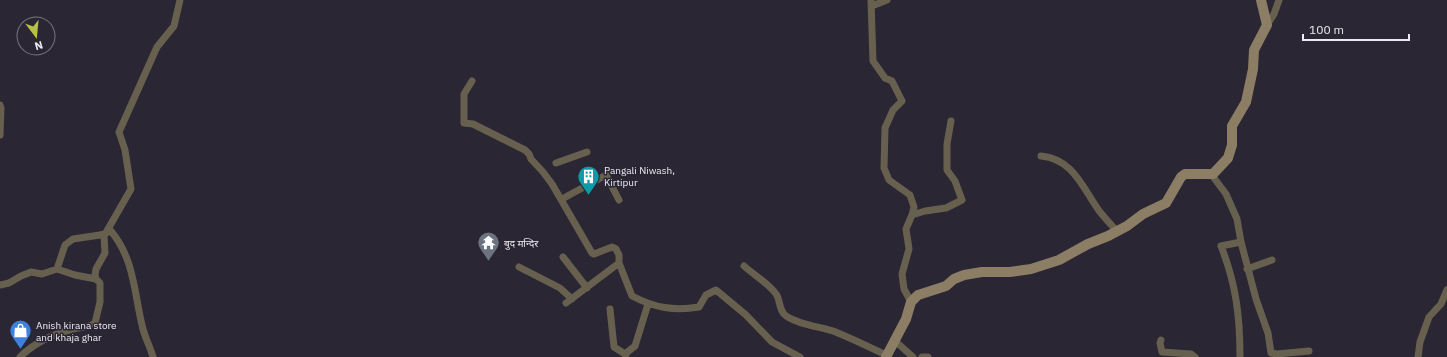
<svg xmlns="http://www.w3.org/2000/svg" width="1447" height="357" viewBox="0 0 1447 357" font-family="'IBM Plex Sans','Noto Sans Devanagari',sans-serif">
	<style>
		.lines { fill: none; stroke-linecap: round; stroke-linejoin: round }
		.street { stroke: #68604f; stroke-width: 7 }
		.secondary { stroke: #8c7e64; stroke-width: 10 }
		.labels { text-anchor: middle; dominant-baseline: central; stroke-width: 3; stroke-linejoin: round; paint-order: stroke }
		.poi-label { font-size: 10px; fill: #eceaf3; stroke: #2a2633; text-anchor: start }
	</style>
	<rect width="100%" height="100%" fill="#2a2633"/>
	<g class="lines">
		<path class="street" d="M871,0L873,61L885,78L892,81L902,101L893,110L885,128L884,168L889,180L910,195L914,207L912,215L906,229L909,249L902,274L904,289L911,302
			M872,6L887,0
			M1267,25L1274,14L1279,0
			M472,81L464,94V123L473,124L525,150L529,154L531,159L543,172L552,184L592,253L594,254L612,247L616,249L619,255V263L632,296C655,308 674,311 699,307L706,295L716,290L746,315L772,342L800,357
			M0,105L1,108L0,135
			M1041,156C1074,159 1083,189 1100,212C1105,218 1111,225 1117,231
			M556,163L587,152
			M1213,174H1211L1226,194L1237,219L1241,242L1221,246C1236,284 1240,316 1240,357
			M562,199L606,175L619,200
			M912,215L925,211L946,208L962,200L955,181L947,170V144L951,121
			M1241,242L1256,299L1268,333L1271,353L1277,354L1309,351
			M563,257L587,288
			M744,266C754,275 768,283 776,294C780,299 779,309 784,314C792,323 820,327 833,331C851,338 869,347 886,355
			M519,267L560,288L572,299
			M57,269L65,245L73,239L100,235L111,231C134,259 134,291 142,325C144,336 150,346 153,357
			M1247,269L1272,260
			M96,279L95,275L96,269L105,253L104,236L131,189L125,150L119,132L157,47L174,26L180,0
			M0,285L9,283L21,276L31,272L42,274L57,269L75,275L96,279L100,283V302L95,323C88,328 81,327 73,329C54,334 34,343 20,357
			M566,303L619,263
			M610,309L614,347L625,354L626,357
			M894,340L913,357
			M1161,340L1160,343L1162,352L1191,354L1195,357
			M625,354L635,346L648,304
			M922,357H928
			M1418,357L1420,342L1429,317L1441,304L1447,290"/>
		<path class="secondary" d="M886,357L906,319L911,302L918,295L946,286L954,279L964,275L982,272H1010L1031,269L1059,260L1088,244L1108,236L1127,226L1143,214L1166,203L1181,177L1185,174H1213L1228,158L1232,145V126L1246,102L1253,69L1254,50L1267,25L1261,0"/>
	</g>
	<defs>
		<symbol id="building-pin" viewBox="-11 -11 22 30"><path d="M0 17L-7.5 6A9.5 9.5 0 1 1 7.5 6Z" fill="#0f9aa8" stroke="#2a2633"/><path d="M-4-6H4V6H1V3H-1V6H-4ZM-2.5-4.3h1.7v1.8h-1.7ZM.8-4.3h1.7v1.8H.8ZM-2.5-1h1.7V.8h-1.7ZM.8-1h1.7V.8H.8Z" fill="#fff"/></symbol>
		<symbol id="temple-pin" viewBox="-11 -11 22 30"><path d="M0 17L-7.5 6A9.5 9.5 0 1 1 7.5 6Z" fill="#6b7280" stroke="#2a2633"/><path d="M0-6L5-2H3V0L6.5 2.5H4V6H1.5V3h-3V6H-4V2.5H-6.5L-3 0V-2H-5Z" fill="#fff"/></symbol>
		<symbol id="shop-pin" viewBox="-11 -11 22 30"><path d="M0 17L-7.5 6A9.5 9.5 0 1 1 7.5 6Z" fill="#3f7fe0" stroke="#2a2633"/><path d="M-5-2.5h2.3a2.7 3.5 0 0 1 5.4 0H5L5.5 6h-11ZM-1.5-2.5h3a1.5 2.3 0 0 0-3 0Z" fill="#fff"/></symbol>
	</defs>
	<g fill-rule="evenodd">
		<use href="#building-pin" x="576" y="164" width="25" height="34"/>
		<use href="#temple-pin" x="476" y="230" width="25" height="34"/>
		<use href="#shop-pin" x="8" y="318" width="25" height="34"/>
	</g>
	<g class="labels">
		<g class="poi-label">
			<text x="604" y="170">Pangali Niwash,<tspan x="604" dy="12">Kirtipur</tspan></text>
			<text x="504" y="243">बुद मन्दिर</text>
			<text x="36" y="325">Anish kirana store<tspan x="36" dy="12">and khaja ghar</tspan></text>
		</g>
	</g>
	<g transform="translate(36 36) rotate(164)"><circle r="19" fill="#2a2633" stroke="#787480"/>
	<path d="M0-3L7 15L0 10L-7 15Z" fill="#b8c147"/>
	<text y="-6" font-size="11" font-weight="bold" text-anchor="middle" fill="#eceaf3">N</text>
	</g>
	<path d="M1303 34v6h106v-6" fill="none" stroke="#eceaf3" stroke-width="2"/>
	<text x="1309" y="34" font-size="12" fill="#eceaf3" stroke="#2a2633" stroke-width="3" paint-order="stroke">100 m</text>
</svg>
